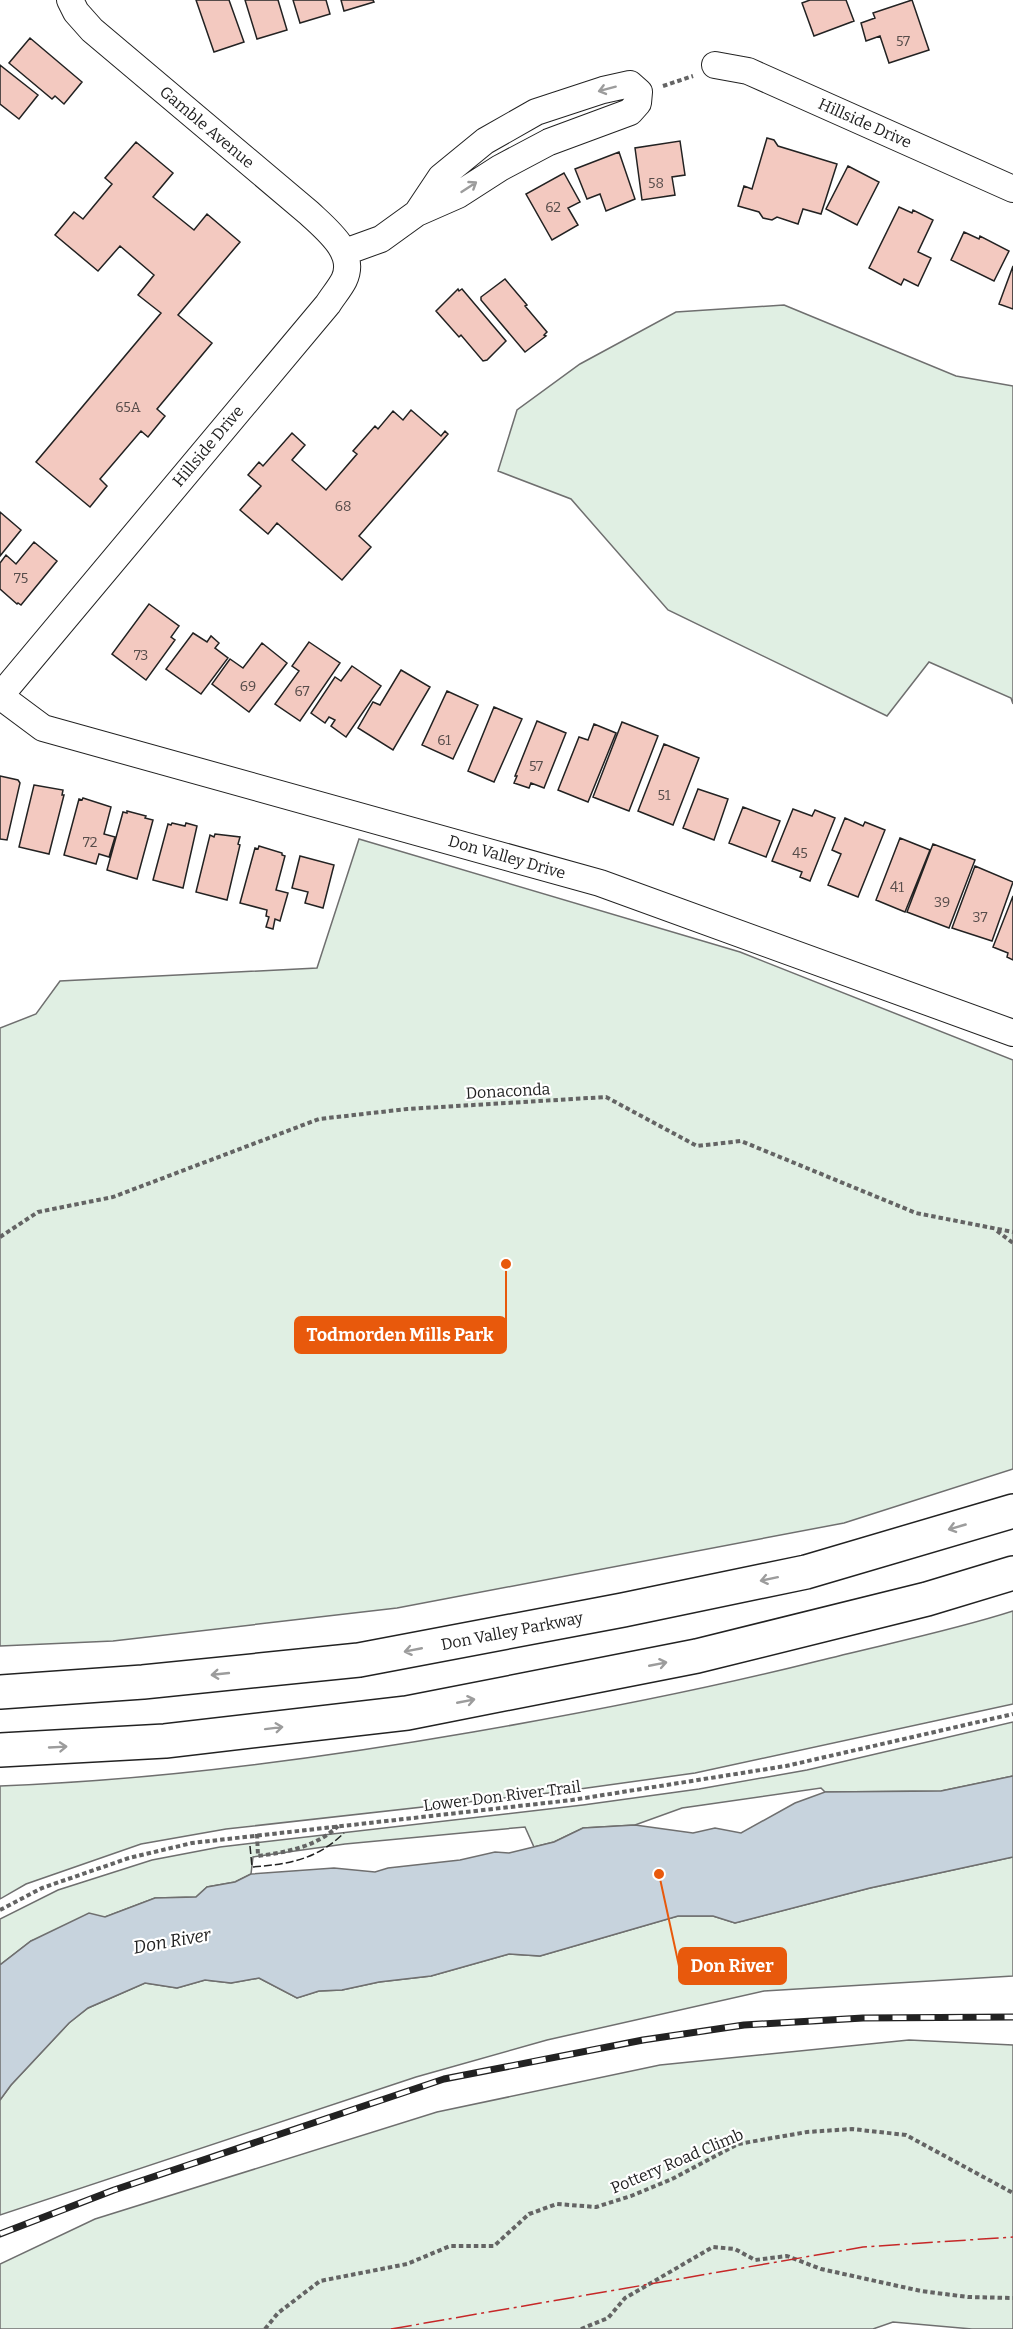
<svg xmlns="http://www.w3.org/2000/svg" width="1013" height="2329" viewBox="0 0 1013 2329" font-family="Bitter,serif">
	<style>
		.green { fill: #e0efe3; stroke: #6f6f6f; stroke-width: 1.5 }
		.water { fill: #c7d3dd; stroke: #6f6f6f; stroke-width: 1.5 }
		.building { fill: #f3c9c0; stroke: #222; stroke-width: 1.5 }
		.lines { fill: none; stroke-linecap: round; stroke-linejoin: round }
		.minor-casing { stroke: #222; stroke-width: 28 }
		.motorway-casing { stroke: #222; stroke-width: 36 }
		.path { stroke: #646464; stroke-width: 4; stroke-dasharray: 4.5 3; stroke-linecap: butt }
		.minor { stroke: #fff; stroke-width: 26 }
		.motorway { stroke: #fff; stroke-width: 33 }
		.rail-casing { stroke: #222; stroke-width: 7 }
		.rail { stroke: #fff; stroke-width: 4.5; stroke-dasharray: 14; stroke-linecap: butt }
		.fence { stroke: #222; stroke-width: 1.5; stroke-dasharray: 8 3; stroke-linecap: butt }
		.power { stroke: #c62828; stroke-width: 1.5; stroke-dasharray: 21 4.5 3 4.5; stroke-linecap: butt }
		.oneway { stroke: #9c9c9c }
		.labels { text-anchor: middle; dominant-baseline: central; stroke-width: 4.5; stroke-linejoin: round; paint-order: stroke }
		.number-label { font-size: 14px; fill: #564c4a }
		.street-label { font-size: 16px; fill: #222; stroke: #fff }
		.water-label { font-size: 18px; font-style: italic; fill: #222; stroke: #fff }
		.leader { fill: none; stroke: #e8590c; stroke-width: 2 }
		.callout-dot { fill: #e8590c; stroke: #fff; stroke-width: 2 }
		.callout { fill: #e8590c; stroke: #e8590c; stroke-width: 2 }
		.callout-label { font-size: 18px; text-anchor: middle; font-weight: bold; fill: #fff }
	</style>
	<rect width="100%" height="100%" fill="#fff"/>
	<path class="green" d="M784,305L956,376L1013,386V704L1011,698L929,662L887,716L668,610L571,499L498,471L517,410L580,364L676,312Z
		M359,839L740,952L1013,1060V1469L844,1523L397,1608L113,1641L0,1646V1028L36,1014L60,981L317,968Z
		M1013,1611V1704L695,1773L558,1792L226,1829L141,1844L26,1884L0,1899V1786C158,1780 317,1759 473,1732C589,1712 703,1690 818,1661C881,1645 951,1631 1013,1611Z
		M1013,1722V1776L941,1791L825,1792L821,1788L682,1808L635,1825L583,1828L554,1842L534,1847L525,1827L345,1844L253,1857L251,1874L235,1882L207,1887L196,1897L155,1898L105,1917L31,1941L0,1965V1919L58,1890L152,1860L220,1847L583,1805L699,1789L807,1770Z
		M1013,1857V1976L764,1991L547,2040L416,2077L0,2215V2100L11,2085L69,2023L88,2008L145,1983L177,1988L205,1980L231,1983L259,1978L297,1998L319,1991L342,1990L379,1982L431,1976L509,1954L540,1956L678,1916H713L735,1923L870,1888Z
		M909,2040L1013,2045V2329H972L893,2322L873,2329H0V2264L95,2219L437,2112L660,2065Z"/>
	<path class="water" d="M1013,1776V1857L870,1888L735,1923L713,1916H678L540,1956L509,1954L431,1976L379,1982L342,1990L319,1991L297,1998L259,1978L231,1983L205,1980L177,1988L145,1983L88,2008L69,2023L11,2085L0,2100V1965L31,1941L89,1913L105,1917L155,1898L196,1897L207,1887L235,1882L251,1874L334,1868L375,1872L388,1868L460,1860L495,1852L509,1853L554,1842L583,1828L635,1825L693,1833L715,1828L741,1833L795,1803L825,1792L941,1791Z"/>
	<path class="building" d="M196,0H229L244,42L214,52Z
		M245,0H278L287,30L257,39Z
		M293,0H326L330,14L300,23Z
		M341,0H373L374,2L344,11Z
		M810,0H846L854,21L814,36L802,3Z
		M912,0L929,50L889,63L880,36L866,41L861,23L875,18L873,13Z
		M30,38L82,82L64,104L55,96L52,99L9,63Z
		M0,65L38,95L19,119L0,104Z
		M767,138L774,140L778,146L837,164L821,214L803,209L798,224L777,217L772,220L763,218L759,212L738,206L744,186L752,189Z
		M680,141L685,175L672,177L675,195L642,200L635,148Z
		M136,142L173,173L153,197L194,230L207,214L240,242L178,315L212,343L157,409L165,416L148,437L141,431L100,479L107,486L90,507L36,462L161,313L138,295L154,275L120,246L98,271L55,235L74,212L83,219L112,184L105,178Z
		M619,152L635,199L606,211L600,194L587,199L575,169Z
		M848,166L879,182L857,225L826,209Z
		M564,173L580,202L568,208L578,225L552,240L526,194Z
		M899,207L912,213L913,210L933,220L918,252L931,258L918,286L904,279L901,285L869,268Z
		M964,232L979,239L980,236L1009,251L994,281L951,260Z
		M1013,266V309L999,304Z
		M505,279L527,305L525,306L547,332L544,335L546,336L525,352L481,300V297Z
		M458,289L459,291L462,289L506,341L487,360L483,361L461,335L459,337L436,311Z
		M411,410L441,436L445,431L448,434L359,536L371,547L342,580L277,523L268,534L240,510L261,486L248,475L259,462L263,466L292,433L305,445L292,460L326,490L357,454L353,451L375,426L378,429L393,411L403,420Z
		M0,512L21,530L0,556Z
		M34,542L57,561L21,605L18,603L17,604L0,589V563L6,555L16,564Z
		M149,604L179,626L171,637L175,640L146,680L112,654Z
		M193,633L207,642L211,636L219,643L215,648L228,658L201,694L166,669Z
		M309,642L340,663L300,721L275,704L299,671L292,666Z
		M262,643L287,663L249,712L212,684L230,659L243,668Z
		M352,666L381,686L346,737L331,726L335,720L329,717L325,723L311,713L335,677L341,681Z
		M401,670L430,687L393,750L358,728L373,702L380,705Z
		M447,691L478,705L453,759L422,745Z
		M494,707L522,719L494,782L468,771Z
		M537,721L566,733L544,788L531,783L529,788L514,783L517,776H515Z
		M622,722L658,736L629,811L593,797Z
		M594,724L616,733L588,802L558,790L579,737L588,740Z
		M664,744L699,758L673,825L638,811Z
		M0,776L18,780L20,783L7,840L0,839Z
		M34,785L63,790L62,795H64L49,854L19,847Z
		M698,789L728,799L714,840L683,828Z
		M83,798L111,807L104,834L115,837L109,857L99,854L96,864L64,855L79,799L82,800Z
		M743,807L780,821L766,857L729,843Z
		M793,809L812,816L815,810L835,818L810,881L800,877L802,872L772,861Z
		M127,811L146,816L145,818L153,820L137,879L107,870L123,812L127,813Z
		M845,818L863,826L865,822L885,830L858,897L828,885L841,854L832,850Z
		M172,823L185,826L186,823L197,826L183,888L153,880L168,824L171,825Z
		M215,834L240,837L238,844L240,845L227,900L196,892L210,835L214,837Z
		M900,838L930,850L905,912L876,900Z
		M933,844L975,860L949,928L907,912Z
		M259,846L282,853V855L285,856L276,890L288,893L280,921L275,919L273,929L266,927L269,917L266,916L267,910L240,903L255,848L258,849Z
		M300,856L334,865L323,908L305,903L308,892L292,888Z
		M975,866L1013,882L992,941L952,928Z
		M1013,896V960L1007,957L1008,953L993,947Z"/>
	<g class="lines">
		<defs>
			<path id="minor" d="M715,65L748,71L1013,189
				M345,252L381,239L417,213L458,195L500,168L549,142L630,112L638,103L639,92L630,84L603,90L536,112L485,141L441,177L417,213
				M0,696L43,728L600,883L1013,1033
				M0,696L328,304C333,296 340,288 344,280C357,253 327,230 309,213L92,30L76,12L70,0"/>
			<path id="motorway" d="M0,1692L143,1682L359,1660L623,1610L806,1572L1013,1511
				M0,1750L165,1741L407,1713L697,1656L927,1599L1013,1573"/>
		</defs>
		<use href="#minor" class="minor-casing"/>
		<use href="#motorway" class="motorway-casing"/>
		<path class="path" d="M663,86L693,76
			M997,1231L1013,1243
			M0,1237L38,1212L113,1197L319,1119L407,1109L606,1097L697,1146L741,1141L916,1213L1013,1232
			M257,1834L258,1856C287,1852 316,1847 338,1826
			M0,1910L42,1888L129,1858L192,1843L572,1800L786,1766L1013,1714
			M265,2329L278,2313L320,2281L407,2264L450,2246H494L529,2214L557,2204L596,2207L631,2196L672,2179L738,2144L807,2132L852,2129L906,2135L1013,2193
			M581,2329L608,2318L625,2298L713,2247L735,2249L755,2260L787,2256L821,2269L921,2291L968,2297L1013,2298"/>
		<use href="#minor" class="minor"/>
		<use href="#motorway" class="motorway"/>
		<defs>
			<path id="rail" d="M0,2234L114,2190L444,2079L643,2040L744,2025L863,2018L1013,2017"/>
		</defs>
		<use href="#rail" class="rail-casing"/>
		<use href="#rail" class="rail"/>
		<path class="fence" d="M250,1846L252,1867C289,1864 316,1860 344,1833"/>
		<path class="power" d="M391,2329L863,2247L1013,2237"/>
	</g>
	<defs><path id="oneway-shaft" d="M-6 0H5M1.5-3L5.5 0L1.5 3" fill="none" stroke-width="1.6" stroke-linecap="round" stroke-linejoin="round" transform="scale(1.5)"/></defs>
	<g class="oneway">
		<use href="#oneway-shaft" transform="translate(607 89) rotate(165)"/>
		<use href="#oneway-shaft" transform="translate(469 187) rotate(-33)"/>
		<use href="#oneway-shaft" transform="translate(957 1527) rotate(164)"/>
		<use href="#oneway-shaft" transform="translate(769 1579) rotate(168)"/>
		<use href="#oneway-shaft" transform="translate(413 1650) rotate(169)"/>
		<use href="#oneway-shaft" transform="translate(658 1664) rotate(-11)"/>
		<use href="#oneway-shaft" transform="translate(220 1674) rotate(174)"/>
		<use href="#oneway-shaft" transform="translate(466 1701) rotate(-11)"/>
		<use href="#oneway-shaft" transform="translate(274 1728) rotate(-7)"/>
		<use href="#oneway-shaft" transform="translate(58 1747) rotate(-3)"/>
	</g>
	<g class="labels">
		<g class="number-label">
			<text x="903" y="41">57</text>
			<text x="656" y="183">58</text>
			<text x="553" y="207">62</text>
			<text x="128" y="407">65A</text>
			<text x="343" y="506">68</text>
			<text x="21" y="578">75</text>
			<text x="141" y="655">73</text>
			<text x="248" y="686">69</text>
			<text x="302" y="691">67</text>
			<text x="444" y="740">61</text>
			<text x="536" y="766">57</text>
			<text x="664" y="795">51</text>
			<text x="90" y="842">72</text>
			<text x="800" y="853">45</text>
			<text x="897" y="887">41</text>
			<text x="942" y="902">39</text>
			<text x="980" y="917">37</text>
		</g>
		<g class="street-label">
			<text transform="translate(865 123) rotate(24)">Hillside Drive</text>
			<text transform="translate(207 127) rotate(40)">Gamble Avenue</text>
			<text transform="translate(208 446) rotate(-50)">Hillside Drive</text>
			<text transform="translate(507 857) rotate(16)">Don Valley Drive</text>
			<text transform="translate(508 1091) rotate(-3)">Donaconda</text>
			<text transform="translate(512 1631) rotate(-11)">Don Valley Parkway</text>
			<text transform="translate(502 1796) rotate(-7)">Lower Don River Trail</text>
			<text transform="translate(677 2161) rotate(-23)">Pottery Road Climb</text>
		</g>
		<g class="water-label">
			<text transform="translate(172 1941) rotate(-10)">Don River</text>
		</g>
	</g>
	<path class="leader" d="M506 1264L506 1335M659 1874L679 1966"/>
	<g class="callout-dot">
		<circle cx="506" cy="1264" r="6"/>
		<circle cx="659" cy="1874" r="6"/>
	</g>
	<g class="callout">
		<rect x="295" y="1317" width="211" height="36" rx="6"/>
		<rect x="679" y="1948" width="107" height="36" rx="6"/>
	</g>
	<g class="callout-label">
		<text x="400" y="1341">Todmorden Mills Park</text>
		<text x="732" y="1972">Don River</text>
	</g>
</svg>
